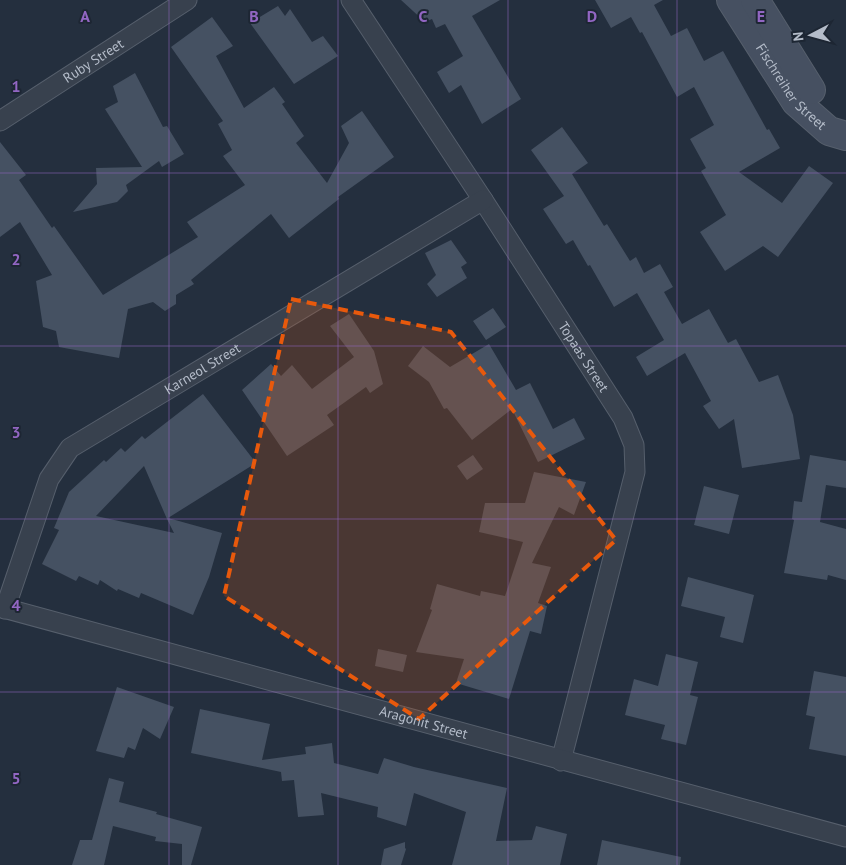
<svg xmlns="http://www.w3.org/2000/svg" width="846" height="865" viewBox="0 0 846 865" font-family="'PT Sans',sans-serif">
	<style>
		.building { fill: #455162; fill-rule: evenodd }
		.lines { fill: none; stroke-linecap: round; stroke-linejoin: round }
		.street-casing { stroke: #565f6c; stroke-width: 21 }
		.secondary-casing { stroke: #565f6c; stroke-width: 30 }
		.street { stroke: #38414e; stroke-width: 19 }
		.secondary { stroke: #465061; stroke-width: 28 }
		.marked { fill: #e8590c; fill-opacity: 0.2; stroke: #e8590c; stroke-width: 4; stroke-dasharray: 10 6; stroke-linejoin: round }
		.grid { fill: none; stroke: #9266c3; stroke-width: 1; stroke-opacity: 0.55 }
		.labels { text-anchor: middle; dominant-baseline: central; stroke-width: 4; stroke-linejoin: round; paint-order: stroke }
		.street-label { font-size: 14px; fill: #b4bcc9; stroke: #1d2633 }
		.grid-label { font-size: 16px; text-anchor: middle; font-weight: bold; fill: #9266c3; stroke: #1d2633; stroke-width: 4; stroke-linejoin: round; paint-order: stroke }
	</style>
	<rect width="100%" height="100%" fill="#242f3e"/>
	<path class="building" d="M401,0H500L472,16L521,99L482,124L461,85L449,93L437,72L463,56L445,24L436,28L432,19L425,22Z
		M595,0H663L654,5L671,36L687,28L704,61L723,51L767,130L769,129L780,148L739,172L782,203L809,166L833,183L778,257L763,246L725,271L700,232L726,215L701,171L706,168L690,139L714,125L694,87L677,97L642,32L640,33L631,17L611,28Z
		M278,6L285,16L290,9L312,42L323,36L338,56L294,84L250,23Z
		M212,17L233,46L216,56L244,108L274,87L285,102L282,104L304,136L296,143L327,183L349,143L341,126L362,111L394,157L338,197L339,199L289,238L271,214L191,280L194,284L176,295V304L165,311L153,302L128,309L119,358L59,347L56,331L43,327L36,281L52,275L20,222L0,237V142L26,175L19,180L52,228L54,226L103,295L198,237L187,222L245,185L223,156L232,150L218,124L223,121L171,47Z
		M135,73L163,127L167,126L184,154L162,167L159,161L126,185L128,191L117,202L73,212L97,184L96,168L142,167L105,109L118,102L113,86Z
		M562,127L588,163L572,174L604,226L607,224L630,261L636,257L644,273L660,264L673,287L664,292L682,324L709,309L728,343L736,339L759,382L778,375L793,415L800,459L742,468L734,419L719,429L703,406L711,401L685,353L647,376L636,357L664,340L637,293L614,307L590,265L588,266L573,240L566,244L543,209L564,196L531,150Z
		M451,240L467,263L461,267L467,278L437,297L427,284L436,275L425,253Z
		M493,308L506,327L486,340L473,321Z
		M349,314L374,351L383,384L370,393L366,387L327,415L334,425L287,456L242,390L271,364L281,376L292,365L312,389L354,357L330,326Z
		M489,344L516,390L530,383L553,429L574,418L585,439L538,462L512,409L472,440L447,408L444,409L429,382L408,366L423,346L450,367Z
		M203,394L256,463L168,518L222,533L209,577L193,615L141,593L139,598L118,589L117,591L100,580L98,585L79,576L76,581L42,564L59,530L54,528L69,492L104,460L106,462L121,448L125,452L142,436L145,439ZM144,466L167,519L174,533L96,516Z
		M473,455L483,469L467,480L457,466Z
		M810,455L846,461V488L826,485L820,522L846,529V580L828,575L827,580L784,573L794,520L792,519L794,501L802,502Z
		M534,472L586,482L574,515L559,507L532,563L551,567L538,603L547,606L541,634L530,631L509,699L456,683L464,659L416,652L432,610L430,609L437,584L480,596L481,591L505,596L523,542L479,532L485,503H525Z
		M704,486L739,495L729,534L694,525Z
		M688,577L754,595L743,643L720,637L725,617L681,606Z
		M378,649L407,655L403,672L375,666Z
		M666,654L698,662L690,695L698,697L686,745L661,739L665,725L625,715L634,679L658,686Z
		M814,671L846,677V756L809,749L815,717L806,715Z
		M117,687L174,707L160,739L143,728L135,750L128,747L124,758L96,751Z
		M200,709L270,724L262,760L306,754L305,747L332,743L334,763L378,774L384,758L414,767L507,788L496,841L532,840L536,826L567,834L560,865H452L466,812L414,793L406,826L377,817L378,807L321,793L324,815L298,817L294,780L282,781L281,772L191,753Z
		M109,778L124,782L119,802L157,812L156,814L202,827L191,865H182V844L155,841L156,837L113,826L104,865H72L80,840H92Z
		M602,840L681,857L680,865H597Z
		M405,842V848L406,849L401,865H381L384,849Z"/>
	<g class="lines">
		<defs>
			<g id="street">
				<path id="s1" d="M351,0L483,200L623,418L634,445L635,472L561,761"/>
				<path id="s2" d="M0,121L187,0"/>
				<path id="s3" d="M0,607L846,837"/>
				<path id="s4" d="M5,609L49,479L70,448L483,200"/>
			</g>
			<g id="secondary">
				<path id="s5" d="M731,0L796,102L829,131L846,136"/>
				<path d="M755,0L811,90"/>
			</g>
		</defs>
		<use href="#street" class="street-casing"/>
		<use href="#secondary" class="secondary-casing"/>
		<use href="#street" class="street"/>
		<use href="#secondary" class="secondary"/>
	</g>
	<path class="marked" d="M291,299L451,332L616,540L419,719L224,596Z"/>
	<path class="grid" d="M169,0V865M338,0V865M508,0V865M677,0V865M0,173H846M0,346H846M0,519H846M0,692H846"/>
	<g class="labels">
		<g class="street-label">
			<text stroke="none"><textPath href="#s2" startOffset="111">Ruby Street</textPath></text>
			<text stroke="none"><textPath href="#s5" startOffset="106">Fischreiher Street</textPath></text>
			<text stroke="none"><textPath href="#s1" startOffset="426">Topaas Street</textPath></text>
			<text stroke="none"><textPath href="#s4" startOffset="329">Karneol Street</textPath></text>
			<text stroke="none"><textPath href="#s3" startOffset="439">Aragonit Street</textPath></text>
		</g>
	</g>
	<g class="grid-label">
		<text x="85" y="22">A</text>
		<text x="254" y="22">B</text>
		<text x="423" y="22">C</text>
		<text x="592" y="22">D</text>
		<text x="761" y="22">E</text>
		<text x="16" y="92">1</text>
		<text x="16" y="265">2</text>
		<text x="16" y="438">3</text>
		<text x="16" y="611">4</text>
		<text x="16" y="784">5</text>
	</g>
	<g transform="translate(811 35) rotate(264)" stroke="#1d2633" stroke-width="4" paint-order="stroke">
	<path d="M0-4L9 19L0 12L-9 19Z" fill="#b4bcc9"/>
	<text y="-8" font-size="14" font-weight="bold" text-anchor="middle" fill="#b4bcc9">N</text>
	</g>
</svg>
